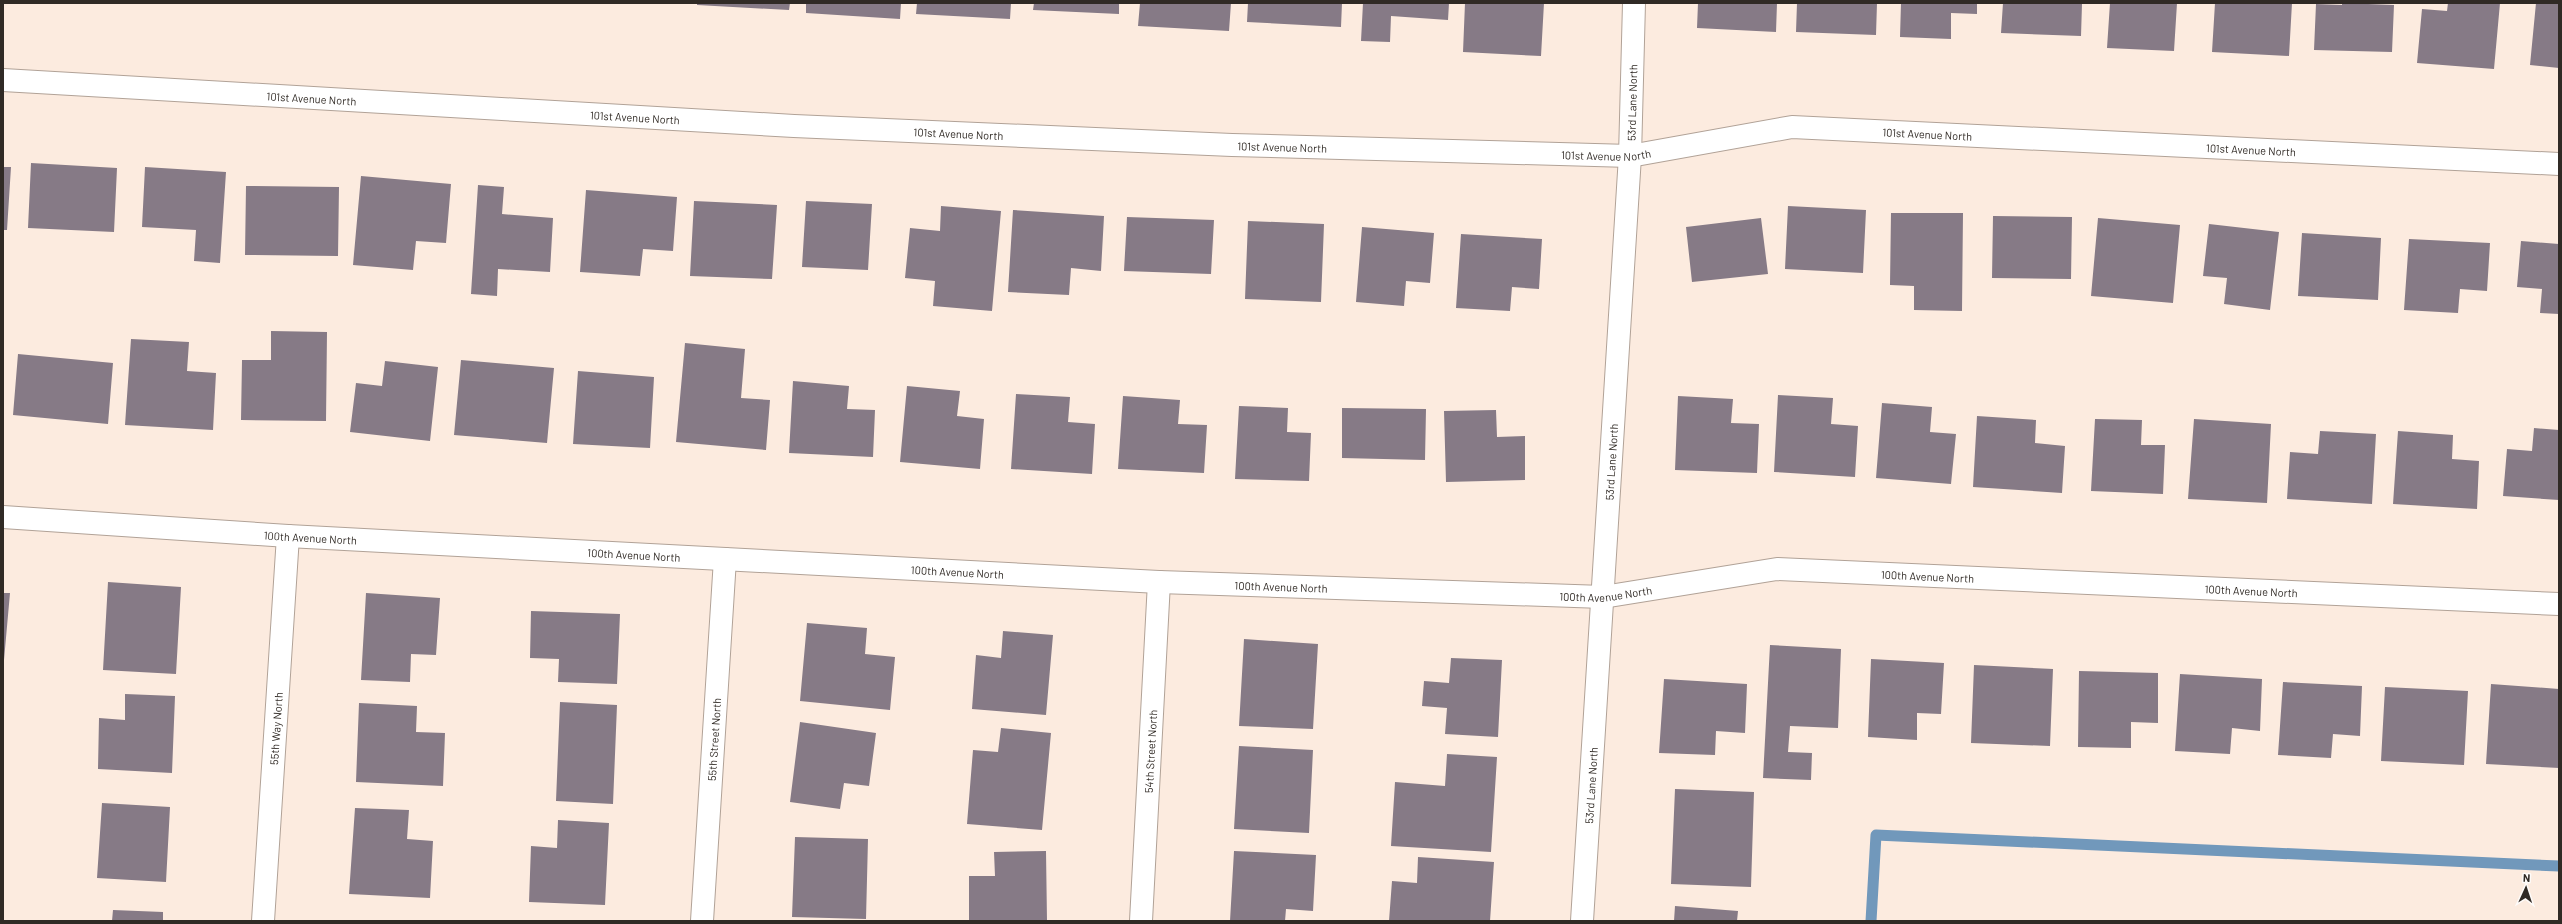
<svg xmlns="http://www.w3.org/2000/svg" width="2562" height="924" viewBox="0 0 2562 924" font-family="Barlow,sans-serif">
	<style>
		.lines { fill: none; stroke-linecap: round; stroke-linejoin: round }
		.stream { stroke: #7198bb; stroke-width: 11 }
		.building { fill: #867a86 }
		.minor-casing { stroke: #b1a297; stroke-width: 24 }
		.minor { stroke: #fff; stroke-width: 22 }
		.labels { text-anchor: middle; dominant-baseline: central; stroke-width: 4; stroke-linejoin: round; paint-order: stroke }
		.street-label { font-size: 11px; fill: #302a25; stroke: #fefbf9 }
	</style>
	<rect width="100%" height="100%" fill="#fcebdf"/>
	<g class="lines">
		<path class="stream" d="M1871,921L1876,835L2559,866"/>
	</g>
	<path class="building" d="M697,3H790L789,10L697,5Z
		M806,3H901L900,19L806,13Z
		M917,3H1011L1010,19L916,14Z
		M1034,3H1119V14L1033,10Z
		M1140,3H1231L1229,31L1138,26Z
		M1248,3H1342L1341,27L1247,22Z
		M1363,3H1449L1448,20L1391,16L1390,42L1361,41Z
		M1465,3H1544L1541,56L1463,52Z
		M1698,3H1777L1776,32L1697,28Z
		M1797,3H1877L1876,35L1796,32Z
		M1901,3H1977V14L1951,13V39L1900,37Z
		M2003,3L2082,4L2081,36L2001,33Z
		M2110,3H2177L2174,51L2107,48Z
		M2215,3H2292L2289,56L2212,52Z
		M2342,3L2394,5L2392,52L2314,50L2316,4L2342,5Z
		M2448,3H2500L2494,69L2417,63L2422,9L2447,11Z
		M2536,3H2559V68L2530,65Z
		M31,163L117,168L114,232L28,228Z
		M3,167H11L7,230H3Z
		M145,167L226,172L220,263L194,261L196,230L142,227Z
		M361,176L451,184L446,243L416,241L413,270L353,265Z
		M478,185L504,187L502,214L553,218L550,272L498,269L497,296L471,294Z
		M246,186L339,187L338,256L245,255Z
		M586,190L677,197L673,251L643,249L640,276L580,272Z
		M694,201L777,205L772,279L690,276Z
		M806,201L872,204L868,270L802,267Z
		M941,206L1001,211L992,311L933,306L935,281L905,278L910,228L940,231Z
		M1788,206L1866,210L1863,273L1785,269Z
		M1013,210L1104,216L1101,271L1071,268L1069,295L1008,292Z
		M1891,213H1963L1962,311L1914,310V286L1890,285Z
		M1993,216L2072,217L2071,279L1992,278Z
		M1127,217L1214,220L1211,274L1124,271Z
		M1761,218L1768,274L1692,282L1686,227Z
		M2098,218L2180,225L2173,303L2091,296Z
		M1248,221L1324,224L1321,302L1245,299Z
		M2209,224L2279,232L2270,310L2224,304L2227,278L2203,276Z
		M1362,227L1434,233L1430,283L1406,281L1404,306L1356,302Z
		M2302,233L2381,238L2378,300L2298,296Z
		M1461,234L1542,239L1539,289L1512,287L1510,311L1456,308Z
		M2409,239L2490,243L2487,291L2460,289L2458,313L2404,310Z
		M2521,241L2559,244V314L2540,313L2542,289L2517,287Z
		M271,331L327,332L326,421L241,420L242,360H271Z
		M131,339L189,342L187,371L216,373L213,430L125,425Z
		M685,343L745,349L741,398L770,400L766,450L676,442Z
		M18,354L113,363L108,424L13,415Z
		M461,360L554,368L547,443L454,435Z
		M385,361L438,367L430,441L350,432L356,383L382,386Z
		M578,371L654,377L650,448L573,444Z
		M793,381L849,386L847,409L875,410L873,457L789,453Z
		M907,386L960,391L957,416L984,419L980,469L900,462Z
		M1016,394L1070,397L1068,422L1095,424L1092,474L1011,469Z
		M1778,395L1833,398L1831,424L1858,426L1855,477L1774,472Z
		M1123,396L1180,400L1178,424L1207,425L1204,473L1118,469Z
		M1678,396L1733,399L1731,423L1759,424L1757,473L1675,470Z
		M1882,403L1932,407L1930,432L1956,434L1951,484L1876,478Z
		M1239,406L1288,408L1287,432L1311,433L1309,481L1235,479Z
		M1342,408L1426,409L1425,460L1342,458Z
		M1496,410L1497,437L1525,436V480L1446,482L1444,411Z
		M1977,416L2036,420L2035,443L2065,446L2062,493L1973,487Z
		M2095,419L2142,420L2141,445H2165L2163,494L2091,491Z
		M2194,419L2271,424L2267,503L2188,499Z
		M2534,428L2559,430V500L2503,496L2507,449L2532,451Z
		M2320,431L2376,434L2372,504L2287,499L2290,452L2318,454Z
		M2398,431L2453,435L2452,459L2479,461L2477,509L2393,504Z
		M108,582L181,587L176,674L103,670Z
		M3,593H10L4,660H3Z
		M366,593L440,598L436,655L411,654L410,682L361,680Z
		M531,611L620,614L617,684L558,682L559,659L530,658Z
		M807,623L867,628L865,654L895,657L890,710L800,701Z
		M1003,631L1053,635L1046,715L972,709L976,655L1001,658Z
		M1244,639L1318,644L1313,729L1239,726Z
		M1770,645L1841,649L1838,728L1790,726L1788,752L1812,753L1811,780L1763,778Z
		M1451,658L1502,660L1498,737L1445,734L1447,708L1422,706L1424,681L1449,683Z
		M1871,659L1944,663L1941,714L1917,713V740L1868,737Z
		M1974,665L2053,669L2050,746L1971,743Z
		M2079,671L2158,673V723L2131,722V748L2078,747Z
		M2180,674L2262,679L2260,731L2232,728L2230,754L2175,751Z
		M1664,679L1747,684L1745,733L1716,731L1715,755L1659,753Z
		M2283,682L2362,686L2360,736L2333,734L2331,758L2278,755Z
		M2491,684L2559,689V768L2486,764Z
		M2385,687L2468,691L2464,765L2381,761Z
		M125,694L175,696L172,773L98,769L99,718L125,720Z
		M560,702L617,705L613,804L556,801Z
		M359,703L417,706L416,732L445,733L443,786L356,782Z
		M800,722L876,733L869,786L844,783L840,809L790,802Z
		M1001,728L1051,733L1042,830L967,824L973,750L998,752Z
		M1239,746L1313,750L1309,833L1234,829Z
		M1447,754L1497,757L1491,852L1391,846L1395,782L1445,786Z
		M1675,789L1754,792L1751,887L1671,884Z
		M102,803L170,807L166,882L97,878Z
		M355,808L409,810L407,839L433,841L430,898L349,894Z
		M558,820L609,823L605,905L529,902L531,846L557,848Z
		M795,837L868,839L866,919L792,917Z
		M1046,851L1047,921H969V876H995L994,852Z
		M1234,851L1316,855L1313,911L1286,909L1285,921H1230Z
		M1418,857L1494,862L1490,921H1389L1392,881L1417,883Z
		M1675,906L1738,911L1737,921H1674Z
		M113,910L163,912V921H112Z"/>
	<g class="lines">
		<defs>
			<g id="minor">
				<path id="s1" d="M3,80L794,126L1232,145L1630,156L1792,127L2559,164"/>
				<path id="s2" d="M3,517L288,536L1159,582L1603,597L1777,569L2559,604"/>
				<path id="s3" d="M263,921L288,536"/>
				<path id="s4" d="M702,921L725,559"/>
				<path id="s5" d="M1141,921L1159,582"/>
				<path id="s6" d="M1582,921L1630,156L1634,3"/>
			</g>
		</defs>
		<use href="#minor" class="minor-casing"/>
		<use href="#minor" class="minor"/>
	</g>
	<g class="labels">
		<g class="street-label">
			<text stroke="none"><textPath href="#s1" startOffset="309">101st Avenue North</textPath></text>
			<text stroke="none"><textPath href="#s6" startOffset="820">53rd Lane North</textPath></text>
			<text stroke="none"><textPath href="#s1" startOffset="633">101st Avenue North</textPath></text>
			<text stroke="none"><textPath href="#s1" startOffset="957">101st Avenue North</textPath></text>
			<text stroke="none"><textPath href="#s1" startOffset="1929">101st Avenue North</textPath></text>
			<text stroke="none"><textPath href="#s1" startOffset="1281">101st Avenue North</textPath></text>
			<text stroke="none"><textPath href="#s1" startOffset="2253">101st Avenue North</textPath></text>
			<text stroke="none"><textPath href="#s1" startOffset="1605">101st Avenue North</textPath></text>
			<text stroke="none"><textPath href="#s6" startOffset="460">53rd Lane North</textPath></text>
			<text stroke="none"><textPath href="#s2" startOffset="308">100th Avenue North</textPath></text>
			<text stroke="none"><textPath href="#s2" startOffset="632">100th Avenue North</textPath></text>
			<text stroke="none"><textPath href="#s2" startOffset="956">100th Avenue North</textPath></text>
			<text stroke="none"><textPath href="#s2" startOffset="1929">100th Avenue North</textPath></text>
			<text stroke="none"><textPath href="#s2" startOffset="1280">100th Avenue North</textPath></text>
			<text stroke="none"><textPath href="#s2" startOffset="2253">100th Avenue North</textPath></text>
			<text stroke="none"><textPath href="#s2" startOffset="1605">100th Avenue North</textPath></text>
			<text stroke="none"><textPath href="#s3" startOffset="193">55th Way North</textPath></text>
			<text stroke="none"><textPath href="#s4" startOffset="182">55th Street North</textPath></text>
			<text stroke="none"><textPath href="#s5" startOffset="170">54th Street North</textPath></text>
			<text stroke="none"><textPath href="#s6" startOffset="136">53rd Lane North</textPath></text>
		</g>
	</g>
	<rect width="2562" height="924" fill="none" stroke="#302a25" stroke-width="8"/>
	<g transform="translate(2526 888) rotate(3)" stroke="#fefbf9" stroke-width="3" paint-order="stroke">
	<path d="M0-3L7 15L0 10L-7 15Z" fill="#302a25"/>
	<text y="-6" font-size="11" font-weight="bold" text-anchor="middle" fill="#302a25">N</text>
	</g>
</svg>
